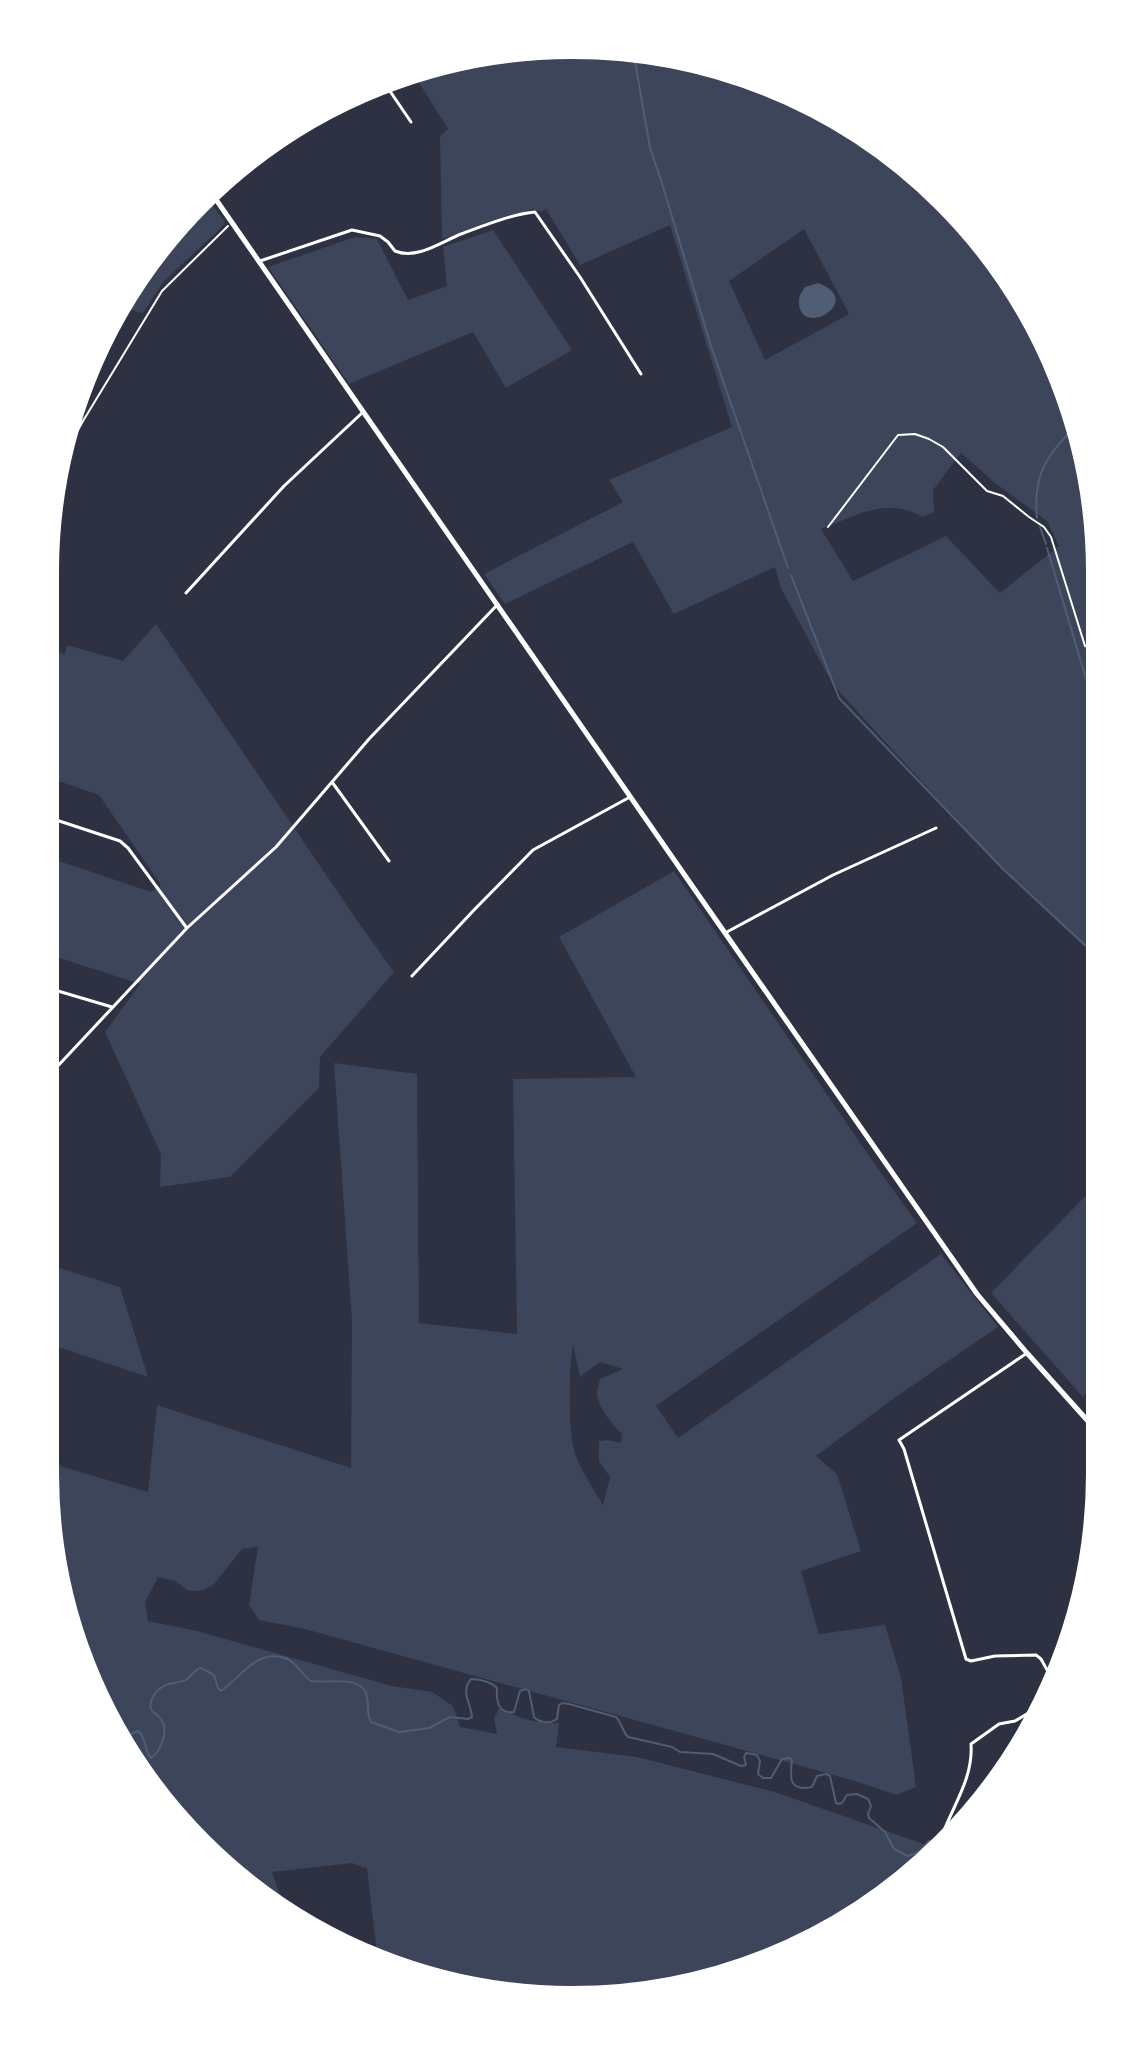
<svg xmlns="http://www.w3.org/2000/svg" width="1145" height="2045" viewBox="0 0 1145 2045" font-family="'PT Sans',sans-serif">
	<style>
		.green { fill: #3c4559; fill-rule: evenodd }
		.water { fill: #4f5d75 }
		.lines { fill: none; stroke-linecap: round; stroke-linejoin: round }
		.stream { stroke: #4f5d75; stroke-width: 2 }
		.path { stroke: #fff; stroke-width: 2 }
		.minor { stroke: #fff; stroke-width: 3 }
		.secondary { stroke: #fff; stroke-width: 5 }
		.rim { fill: none; stroke: #fff; stroke-width: 10 }
	</style>
	<rect width="100%" height="100%" fill="#2d3142"/>
	<path class="green" d="M538,41L642,45L744,68L839,112L949,196L1015,277L1077,401L1100,503L1102,960L990,856L833,685L781,588L775,567L674,614L633,542L505,604L484,574L623,502L609,480L732,427L670,225L580,265L546,209L540,212L533,209L442,239L440,136L448,129L410,68L435,58ZM804,229L849,314L765,360L729,281ZM961,453L995,483L1047,521L1059,546L1000,593L946,536L853,581L821,529C855,516 888,496 922,517L934,512L933,490Z
		M203,192L225,222L220,229L163,282L143,313L112,305L172,221Z
		M493,230L572,350L506,388L473,332L349,384L268,267L355,237L377,239L408,300L447,286L443,247Z
		M66,415L80,419L53,467L58,434Z
		M156,624L356,919L394,972L320,1057L319,1088L230,1177L160,1187L161,1154L105,1032L140,984L41,952V855L151,892L161,885L99,795L41,775V648L65,654L67,645L123,661Z
		M674,871L876,1166L917,1223L656,1406L678,1438L941,1254L998,1327L897,1396L816,1456L837,1474L861,1551L801,1571L819,1634L885,1625L901,1677L916,1787L897,1795L855,1781L305,1629L259,1620L249,1605L258,1547L242,1549L214,1584L204,1590L189,1591L175,1581L158,1577L145,1602L148,1621L197,1631L392,1686L432,1692L453,1706L460,1727L497,1734L494,1718L499,1709H504C521,1720 538,1723 559,1723L556,1747L637,1757L775,1792L929,1846L925,1871L776,1965L607,2004L434,1987L378,1961L367,1869L352,1863L272,1872L289,1921L276,1915L150,1796L68,1643L40,1473V1460L148,1492L157,1405L351,1468L352,1321L334,1063L417,1074L419,1323L517,1334L513,1079L636,1077L559,937ZM573,1344L580,1377L600,1362L623,1369L600,1379C599,1384 597,1388 597,1393C598,1408 612,1424 622,1434L621,1443L608,1440L599,1441V1461L610,1477L603,1505C595,1492 578,1465 574,1450C568,1426 569,1369 573,1344Z
		M1103,1178V1374L1083,1397L991,1293Z
		M40,1262L120,1287L148,1377L40,1341Z"/>
	<path class="water" d="M818,283C865,300 804,338 799,305C798,297 801,293 805,287Z"/>
	<g class="lines">
		<path class="stream" d="M632,44L650,148L661,180L711,346L788,568
			M1037,518C1032,470 1050,453 1081,420
			M1040,527L1046,544
			M1047,548L1101,729
			M791,575L839,698L1003,869L1102,961
			M127,1754L131,1734L138,1731C147,1738 144,1751 151,1758C161,1751 170,1729 160,1718C157,1714 153,1714 151,1709C148,1701 156,1691 162,1687C169,1682 180,1684 187,1679C193,1675 193,1670 201,1668L214,1675L218,1688L221,1691C241,1677 259,1646 287,1659C296,1662 302,1675 311,1681C328,1684 364,1674 367,1697C369,1706 366,1713 371,1722L399,1732L429,1728L450,1717L468,1719L472,1717C471,1703 460,1692 471,1679C480,1679 491,1682 497,1688C496,1701 498,1714 514,1712L520,1691L526,1689L529,1691L534,1717C540,1723 550,1724 557,1719L559,1705L562,1703L569,1704L616,1717C622,1723 622,1731 628,1737L672,1747L680,1752L713,1754L741,1766L746,1765L744,1757L746,1753L757,1755L760,1761L758,1774L763,1778H771L782,1759L790,1758L792,1760C790,1777 788,1792 812,1787L817,1776L826,1774L830,1776L836,1803L839,1804L842,1803L847,1795L857,1794L868,1799L871,1806L868,1814L869,1818L885,1832L894,1849L908,1856L919,1852L929,1841L934,1843"/>
		<path class="path" d="M51,479L83,421L162,291L228,226
			M828,527L898,435L915,434L929,439L943,447L987,491L1003,496L1029,517L1044,527L1051,537L1085,646L1101,651"/>
		<path class="minor" d="M381,78L411,122
			M260,261L352,230L380,236L388,242L395,251C417,260 441,242 461,234C483,226 512,214 535,212L580,277L641,374
			M186,593L284,486L362,413
			M332,782L389,861
			M41,815L120,841L128,848L186,927
			M725,933L833,875L936,828
			M412,976L474,910L533,850L630,797
			M41,986L112,1007
			M40,1085L187,928L276,847L369,739L498,604
			M1027,1353L899,1440L904,1449L966,1659L971,1661L995,1656L1036,1655L1041,1659L1056,1686
			M935,1858C943,1818 974,1785 971,1744L999,1724L1015,1721L1050,1700"/>
		<path class="secondary" d="M208,188L695,890L977,1294L1027,1353L1104,1439"/>
	</g>
	<path d="M0 0H1145V2045H0ZM572 54H573A518 518 0 0 1 1091 572V1473A518 518 0 0 1 573 1991H572A518 518 0 0 1 54 1473V572A518 518 0 0 1 572 54Z" fill="#fff" fill-rule="evenodd"/>
	<path class="rim" d="M572 54H573A518 518 0 0 1 1091 572V1473A518 518 0 0 1 573 1991H572A518 518 0 0 1 54 1473V572A518 518 0 0 1 572 54Z"/>
</svg>
